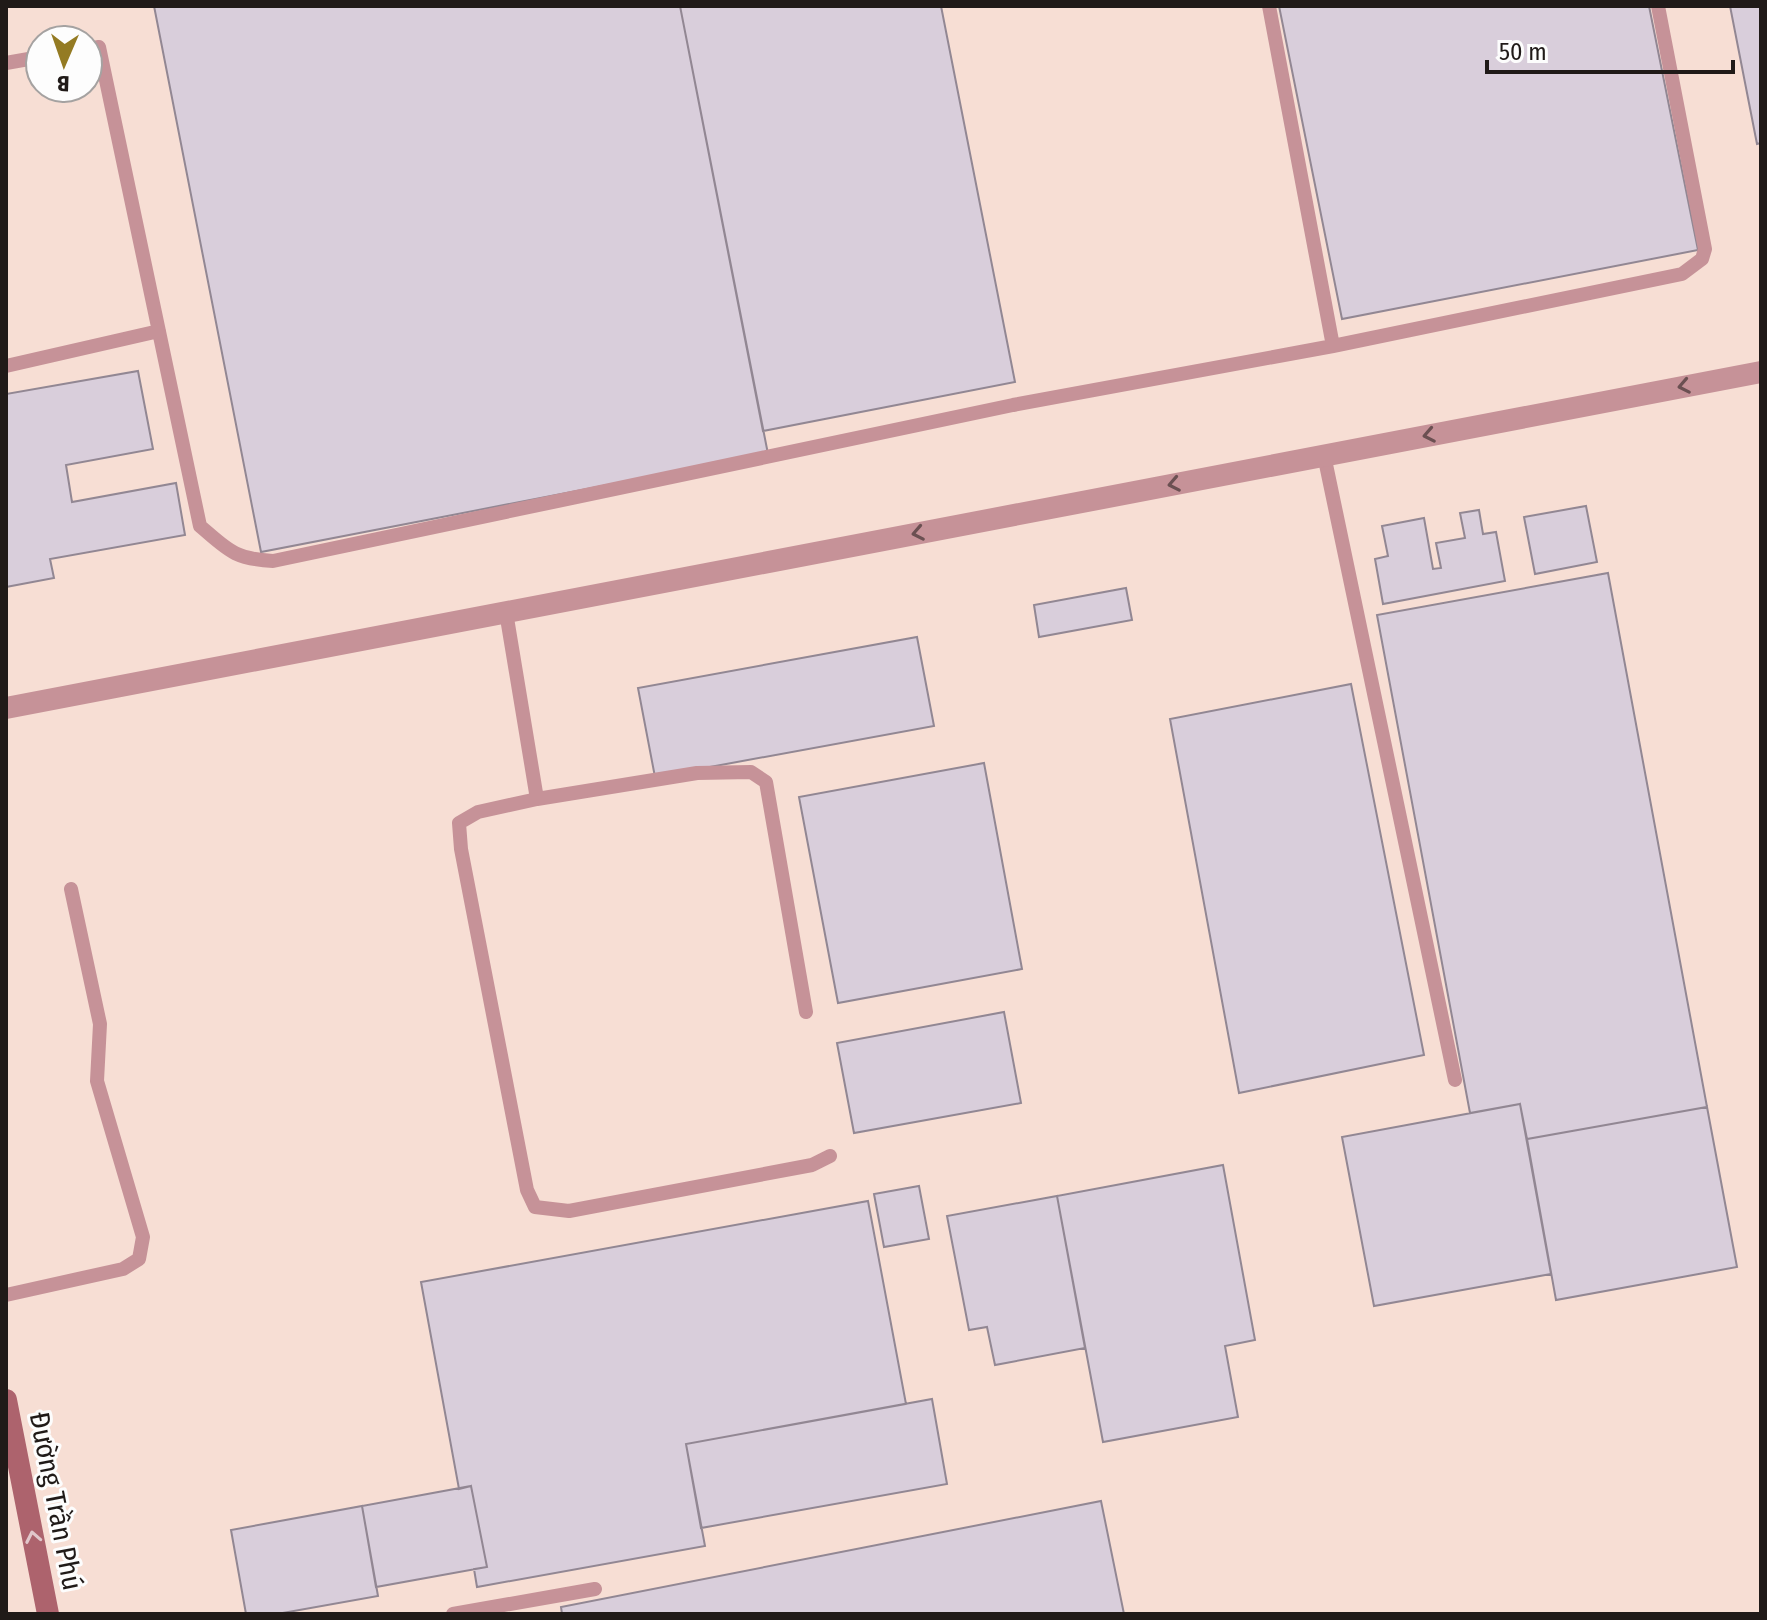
<svg xmlns="http://www.w3.org/2000/svg" width="1767" height="1620" viewBox="0 0 1767 1620" font-family="'Fira Sans Condensed',sans-serif">
	<style>
		.built { fill: #f7ded4; fill-rule: evenodd }
		.building { fill: #d9cedb; stroke: #928793; stroke-width: 2 }
		.lines { fill: none; stroke-linecap: round; stroke-linejoin: round }
		.service { stroke: #c69298; stroke-width: 14 }
		.minor { stroke: #c69298; stroke-width: 22 }
		.secondary { stroke: #ad636d; stroke-width: 22 }
		.oneway { stroke: #6b5052 }
		.oneway2 { stroke: #e1c7cb }
		.labels { text-anchor: middle; dominant-baseline: central; stroke-width: 6; stroke-linejoin: round; paint-order: stroke }
		.street-label { font-size: 28px; fill: #201a18; stroke: #fdfdfd }
	</style>
	<rect width="100%" height="100%" fill="#fdece5"/>
	<path class="built" d="M6,6H1761V1614H6ZM40,40H88V88H40Z"/>
	<path class="building" d="M154,6H680L768,454L261,552Z
		M680,6H941L1015,382L763,431Z
		M1279,6H1649L1698,250L1342,319Z
		M1730,6H1761V143L1757,144Z
		M138,371L153,449L66,465L72,502L176,483L185,535L50,559L54,578L6,587V394Z
		M1586,506L1597,562L1535,574L1524,517Z
		M1479,510L1483,534L1496,532L1505,581L1383,604L1375,559L1388,556L1382,526L1424,518L1433,569L1441,568L1436,543L1465,538L1460,513Z
		M1608,573L1707,1107L1527,1139L1520,1104L1470,1113L1377,615Z
		M1126,588L1132,620L1039,637L1034,605Z
		M917,637L934,726L655,777L638,688Z
		M1351,684L1424,1055L1239,1093L1170,719Z
		M984,763L1022,969L838,1003L799,797Z
		M1004,1012L1021,1103L854,1133L837,1043Z
		M1520,1104L1551,1274L1374,1306L1342,1137Z
		M1707,1107L1737,1267L1556,1300L1527,1139Z
		M1223,1165L1255,1340L1225,1346L1238,1417L1103,1442L1057,1196Z
		M919,1186L929,1239L884,1247L874,1194Z
		M1057,1196L1085,1348L995,1365L987,1327L969,1330L947,1216Z
		M868,1201L906,1404L686,1444L705,1546L477,1587L474,1569L487,1567L471,1486L459,1489L421,1282Z
		M932,1399L947,1484L701,1528L686,1444Z
		M471,1486L487,1567L376,1587L362,1506Z
		M1101,1501L1124,1614H562L561,1607Z
		M362,1506L378,1596L277,1614H246L231,1530Z"/>
	<g class="lines">
		<path class="service" d="M1269,6L1333,346
			M88,49L99,47L200,526C228,550 234,559 273,561L1013,405L1333,346L1682,274L1702,259L1705,249L1658,6
			M6,63L40,57
			M6,366L159,331
			M1324,455L1455,1080
			M506,612L537,799L478,812L459,823L461,849L527,1190L535,1207L569,1211L812,1165L830,1156
			M537,799L697,773L751,772L766,782L806,1012
			M6,1295L123,1269L139,1259L143,1237L97,1081L100,1024L71,889
			M453,1614L595,1589"/>
		<path class="minor" d="M6,708L1761,372"/>
		<path class="secondary" d="M6,1400L48,1614"/>
	</g>
	<defs><path id="oneway-chevron" d="M-2-3.5L2.5 0L-2 3.5" fill="none" stroke-width="1.6" stroke-linecap="round" stroke-linejoin="round" transform="scale(2)"/></defs>
	<g class="oneway">
		<use href="#oneway-chevron" transform="translate(1684 386) rotate(169)"/>
		<use href="#oneway-chevron" transform="translate(1429 435) rotate(169)"/>
		<use href="#oneway-chevron" transform="translate(1174 484) rotate(169)"/>
		<use href="#oneway-chevron" transform="translate(918 533) rotate(169)"/>
	</g>
	<use class="oneway2" href="#oneway-chevron" transform="translate(33 1537) rotate(-101)"/>
	<g class="labels">
		<g class="street-label">
			<text transform="translate(56 1501) rotate(79)">Đường Trần Phú</text>
		</g>
	</g>
	<rect width="1767" height="1620" fill="none" stroke="#201a18" stroke-width="16"/>
	<g transform="translate(64 64) rotate(182)"><circle r="38" fill="#fdfdfd" stroke="#a5a2a1" stroke-width="2"/>
	<path d="M0-6L14 30L0 20L-14 30Z" fill="#947b23"/>
	<text y="-12" font-size="22" font-weight="bold" text-anchor="middle" fill="#201a18">B</text>
	</g>
	<path d="M1487 60v12h246v-12" fill="none" stroke="#201a18" stroke-width="4"/>
	<text x="1499" y="60" font-size="24" fill="#201a18" stroke="#fdfdfd" stroke-width="6" paint-order="stroke">50 m</text>
</svg>
